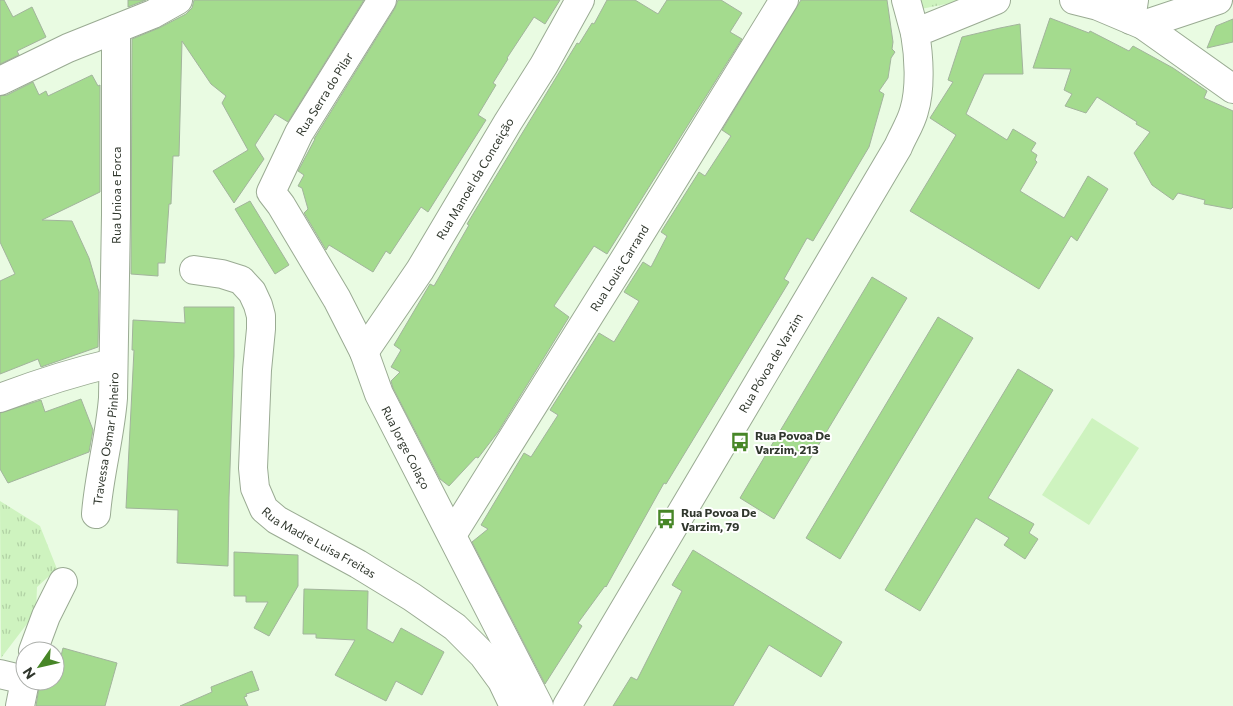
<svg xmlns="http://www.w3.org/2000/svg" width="1233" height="706" viewBox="0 0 1233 706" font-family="Commissioner,sans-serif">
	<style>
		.grass { fill: #cef3bf }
		.park { fill: url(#park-tufts) }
		.building { fill: #a4db8e; stroke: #a2b49c }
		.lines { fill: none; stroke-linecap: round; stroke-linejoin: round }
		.minor-casing { stroke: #9aab93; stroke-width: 30 }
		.major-casing { stroke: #9aab93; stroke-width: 30 }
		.minor { stroke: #fff; stroke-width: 28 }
		.major { stroke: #fff; stroke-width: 28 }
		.labels { text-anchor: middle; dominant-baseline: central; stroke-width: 4; stroke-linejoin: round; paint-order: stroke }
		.street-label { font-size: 12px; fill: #30372d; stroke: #fff }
		.poi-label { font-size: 12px; font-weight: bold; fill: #30372d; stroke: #fff; text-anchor: start }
	</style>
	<defs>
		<pattern id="park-tufts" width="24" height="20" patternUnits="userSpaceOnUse" patternTransform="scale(1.25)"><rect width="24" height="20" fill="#cef3bf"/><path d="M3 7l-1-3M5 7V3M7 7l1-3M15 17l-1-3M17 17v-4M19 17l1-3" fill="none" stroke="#b1d1a4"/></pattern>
	</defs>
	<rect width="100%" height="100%" fill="#e9fbe2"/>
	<path class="grass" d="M1092,418L1139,448L1089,525L1042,495Z"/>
	<path class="park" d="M909,0H956V2L911,11Z
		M0,501L40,526L57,569L37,587L36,612L1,658Z"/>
	<path class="building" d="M0,0H4L13,17L32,7L46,37L17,51L19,55L0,64Z
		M128,0H146L128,7Z
		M194,0H364L288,122L275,114L255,145L264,159L234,203L213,171L248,150L222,103L226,96L211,84L182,41L179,156H173L171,204H169L165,263H158V276L131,274L132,39L159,28L186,14L192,8Z
		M398,0H560L545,24L534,17L507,58L508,59L493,83L496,85L478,115L486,120L450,177L428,212L421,207L390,254L386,251L373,272L329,245L326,250L304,213L308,209L302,188L298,186L304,175L298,171L315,139H314L395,8Z
		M607,0H635L658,14L667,0H721L742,13L730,32L742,39L607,254L594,246L554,306L569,317L498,432L478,458L476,457L449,486L440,479L393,388L391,381L400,372L391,367L401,350L394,345L430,284L434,286L469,225L467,224L577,43L579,44L592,23L594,24Z
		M801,0H887L893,42L892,49L895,52L891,58L888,78L879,91L884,94L869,147L813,241L807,238L784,279L789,282L666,484L664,483L606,587L605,586L578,623L582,626L545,684L472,542L488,529L481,525L524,453L531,457L558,415L550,410L599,333L614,342L639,301L624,292L643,262L651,267L667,236L661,232L699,172L705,176L731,136L722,130Z
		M1050,18L1089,33L1090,31L1129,51L1133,46L1173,68L1207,91L1204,98L1233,111V207L1231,209L1204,204L1205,200L1178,193L1173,200L1152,185L1134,153L1150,132L1136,124L1137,122L1097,97L1086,113L1065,106L1072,94L1064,90L1071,69L1033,68Z
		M1233,19V42L1207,48L1216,26Z
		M1020,24L1023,74H984L966,114L1007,140L1013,129L1036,143L1031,151L1037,155L1035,160L1037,162L1020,191L1064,218L1088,176L1108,189L1077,241L1071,236L1039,289L910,211L956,135L930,118L953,82L948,80L962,37L1000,28Z
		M92,75L98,86L100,85V192L42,220L72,221L89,258L99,292L98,347L41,367L38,359L0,374V281L15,274L0,242V96L7,95L33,82L39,95L46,91L48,96Z
		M250,201L289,265L275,274L235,209Z
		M872,277L907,298L774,519L740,498Z
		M184,307H234V356L229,497L228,566L177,563L178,510L126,508L134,350H132L133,320L185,323Z
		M938,317L973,338L840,559L806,538Z
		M1018,369L1053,390L988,498L1034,524L1029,533L1038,539L1025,559L1004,545L1009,538L976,518L920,611L885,590Z
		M81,399L93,430L89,452L8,483L0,469V413L41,400L45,412Z
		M693,550L842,642L821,677L769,645L733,706H613L631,677L637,680L682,591L672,585Z
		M234,552L298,555V586L269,636L254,628L268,602H246V596H234Z
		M304,589L368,591L367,629L393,643L401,628L444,652L422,695L396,681L386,701L335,675L355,640L316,638V634H303Z
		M63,648L117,663L105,706H36L40,681H55V663L59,664Z
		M252,671L259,690L246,694L247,696L244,697L248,706H180L212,692L211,687Z"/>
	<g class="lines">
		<defs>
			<g id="minor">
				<path id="s1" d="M382,0L299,133L271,192L281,205L337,299L364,352L379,394L539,706"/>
				<path d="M906,0L915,33"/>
				<path d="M1131,20L1134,0"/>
				<path d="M0,81L68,48L153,14L178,0"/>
				<path id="s2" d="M194,270L222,274L241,280L252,292L258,305L261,316V329L257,370L253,468L255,488L264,509L277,520L358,564L412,597L455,627L483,655L502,681L514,706"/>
				<path id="s3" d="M364,352L420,270L508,122L544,65L580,0"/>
				<path d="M0,398C37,384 74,372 113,363"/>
				<path id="s4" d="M96,514C99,475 110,437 113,398L116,215V29"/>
				<path id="s5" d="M452,535L629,252L784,0"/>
				<path d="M33,651L46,616L63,582"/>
				<path d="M0,674L25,680"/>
				<path d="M20,706L25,681"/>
			</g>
			<g id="major">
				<path d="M1074,0L1098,6L1143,25L1233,89"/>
				<path d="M1143,25L1218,0"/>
				<path id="s6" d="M567,706L898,147C903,135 911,123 914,111C921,88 919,56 915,33L996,0"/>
			</g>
		</defs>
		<use href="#minor" class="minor-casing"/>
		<use href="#major" class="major-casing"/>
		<use href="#minor" class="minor"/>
		<use href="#major" class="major"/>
	</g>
	<defs>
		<symbol id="bus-bare" viewBox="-9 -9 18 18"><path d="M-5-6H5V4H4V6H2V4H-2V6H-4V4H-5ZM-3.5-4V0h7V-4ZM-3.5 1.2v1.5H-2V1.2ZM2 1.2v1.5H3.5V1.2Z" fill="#478627" stroke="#fff" stroke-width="2.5" paint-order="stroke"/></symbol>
	</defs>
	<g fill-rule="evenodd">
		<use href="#bus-bare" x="726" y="428" width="28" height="28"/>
		<use href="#bus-bare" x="652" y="505" width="28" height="28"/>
	</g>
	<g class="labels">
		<g class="street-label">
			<text transform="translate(324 94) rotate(-58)">Rua Serra do Pilar</text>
			<text stroke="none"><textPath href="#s3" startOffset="206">Rua Manoel da Conceição</textPath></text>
			<text stroke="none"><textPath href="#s4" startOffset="320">Rua Unioa e Forca</textPath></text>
			<text stroke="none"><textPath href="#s5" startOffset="315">Rua Louis Carrand</textPath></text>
			<text stroke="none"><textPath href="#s6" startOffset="399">Rua Póvoa de Varzim</textPath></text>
			<text stroke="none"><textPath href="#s4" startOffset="76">Travessa Osmar Pinheiro</textPath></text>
			<text stroke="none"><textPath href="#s1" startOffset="512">Rua Jorge Colaço</textPath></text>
			<text stroke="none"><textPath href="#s2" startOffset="350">Rua Madre Luisa Freitas</textPath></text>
		</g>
		<g class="poi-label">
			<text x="755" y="435">Rua Povoa De<tspan x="755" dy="14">Varzim, 213</tspan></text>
			<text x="681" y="512">Rua Povoa De<tspan x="681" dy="14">Varzim, 79</tspan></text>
		</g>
	</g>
	<g transform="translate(40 666) rotate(236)"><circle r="24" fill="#ffffff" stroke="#acafab"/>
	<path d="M0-4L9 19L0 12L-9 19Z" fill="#478627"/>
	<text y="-8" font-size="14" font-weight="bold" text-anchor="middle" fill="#30372d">N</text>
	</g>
</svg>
